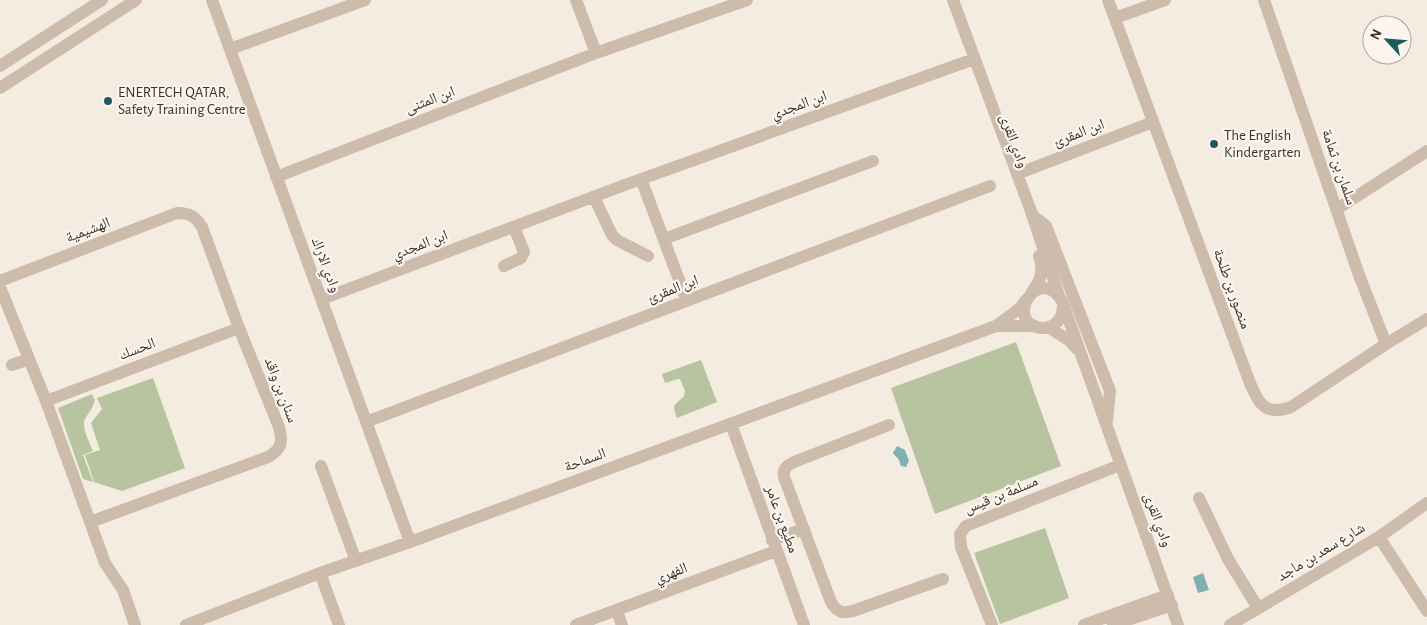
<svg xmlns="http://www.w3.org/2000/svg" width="1427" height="625" viewBox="0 0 1427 625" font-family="'Alegreya Sans','Noto Naskh Arabic',sans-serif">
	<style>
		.green { fill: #b8c4a0 }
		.water { fill: #7fb0b2 }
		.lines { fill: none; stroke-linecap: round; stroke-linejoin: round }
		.minor { stroke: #cdbbac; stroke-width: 12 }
		.poi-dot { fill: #1f5a5e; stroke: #fbf5ee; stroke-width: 2 }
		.labels { text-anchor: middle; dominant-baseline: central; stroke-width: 4.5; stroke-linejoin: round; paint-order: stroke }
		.poi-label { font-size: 15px; fill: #3b302b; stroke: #fbf5ee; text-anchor: start }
		.street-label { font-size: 15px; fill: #3b302b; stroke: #fbf5ee }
	</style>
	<rect width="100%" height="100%" fill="#f4ebe1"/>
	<path class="green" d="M1016,342L1061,466L935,514L891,388Z
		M701,360L717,402L677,418C671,402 675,406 684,396L685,391L680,379H678L665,383L662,374Z
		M153,378L185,468L122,491L94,482L85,455L100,450L91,423L102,409L97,398Z
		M92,394L95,400C93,408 89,412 85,419C81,428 90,443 93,451L83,455L93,482L83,479L58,408Z
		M1045,528L1069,598L1000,624L974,553Z"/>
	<path class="water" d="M897,446L905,450L909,461L906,467L901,466L899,460L893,453Z
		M1203,573L1209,590L1198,593L1193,577Z"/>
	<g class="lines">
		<path class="minor" d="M212,0L410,542
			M576,0L596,53
			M953,0L1032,214L1059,296
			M1108,0L1250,383C1259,405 1266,416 1291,407L1386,344L1427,319
			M1264,0L1359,275L1386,344
			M1115,18L1165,0
			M230,49L365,0
			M0,66L102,0
			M0,88L136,0
			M1017,174L1153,122
			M276,177L596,53L747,0
			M641,179L687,301
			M594,197L612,235L617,240L648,256
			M1337,209L1427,151
			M1032,215L1046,226L1110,391L1107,421
			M664,239L873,161
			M504,266L521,258L524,252L514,227
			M0,281L177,213C190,213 195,216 202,227L239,328L279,427C283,442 282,449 268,457L90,522
			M0,287L46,401L105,563L123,590L135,625
			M1032,292C1041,280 1044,270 1039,256
			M322,299L622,186L974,59
			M1063,306C1063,318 1055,329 1041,328C1002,322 1039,262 1062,301L1178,625
			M996,326H1035
			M1048,327L1070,341L1077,349
			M12,365L29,359
			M46,401L239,328
			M366,422L990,186
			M731,424L804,625
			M889,425L794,462C786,466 783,469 784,477L831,602C837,612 842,614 853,611L943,579
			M321,466L356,561
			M1199,498L1228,559L1258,608
			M1379,537L1427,611
			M772,540L804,529
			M320,573L339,625
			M617,611L622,625
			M186,625L320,573L410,542L996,326L1020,308L1026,300
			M576,625L776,551
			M992,625L961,547L960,534L966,526L1120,465
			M1084,625L1168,595
			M1113,625L1172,605
			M1230,625L1379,537L1427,503"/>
	</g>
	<g class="poi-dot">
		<circle cx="108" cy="101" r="5"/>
		<circle cx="1214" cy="144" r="5"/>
	</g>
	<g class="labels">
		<g class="poi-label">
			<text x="118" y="92">ENERTECH QATAR,<tspan x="118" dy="17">Safety Training Centre</tspan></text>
			<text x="1224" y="135">The English<tspan x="1224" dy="17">Kindergarten</tspan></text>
		</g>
		<g class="street-label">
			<text transform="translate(430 100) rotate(-21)">ابن المثنى</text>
			<text transform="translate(799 105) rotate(-20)">ابن المجدي</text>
			<text transform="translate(1079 133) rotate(-21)">ابن المقرئ</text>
			<text transform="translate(1014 141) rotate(70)">وادي القرى</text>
			<text transform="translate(1339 167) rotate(71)">سلمان بن ثمامة</text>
			<text transform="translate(88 230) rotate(-21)">الهشيمية</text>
			<text transform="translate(420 245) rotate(-21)">ابن المجدي</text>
			<text transform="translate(326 265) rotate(69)">وادي الاراك</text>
			<text transform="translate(673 289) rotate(-21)">ابن المقرئ</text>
			<text transform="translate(1232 289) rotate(70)">منصور بن طلحة</text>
			<text transform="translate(137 349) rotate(-21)">الحسك</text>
			<text transform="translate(281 390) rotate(69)">سنان بن واقد</text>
			<text transform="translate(585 460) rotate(-20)">السماحة</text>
			<text transform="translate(1001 495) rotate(-22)">مسلمة بن قيس</text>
			<text transform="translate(782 519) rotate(70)">مطيع بن عامر</text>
			<text transform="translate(1158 520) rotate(70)">وادي القرى</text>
			<text transform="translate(1321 552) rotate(-31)">شارع سعد بن ماجد</text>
			<text transform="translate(671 573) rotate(-21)">الفهري</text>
		</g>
	</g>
	<g transform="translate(1387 40) rotate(296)"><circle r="24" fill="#fbf5ee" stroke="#aea6a0"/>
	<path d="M0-4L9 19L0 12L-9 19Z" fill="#1f5a5e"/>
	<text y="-8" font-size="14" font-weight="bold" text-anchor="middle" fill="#3b302b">N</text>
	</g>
</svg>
